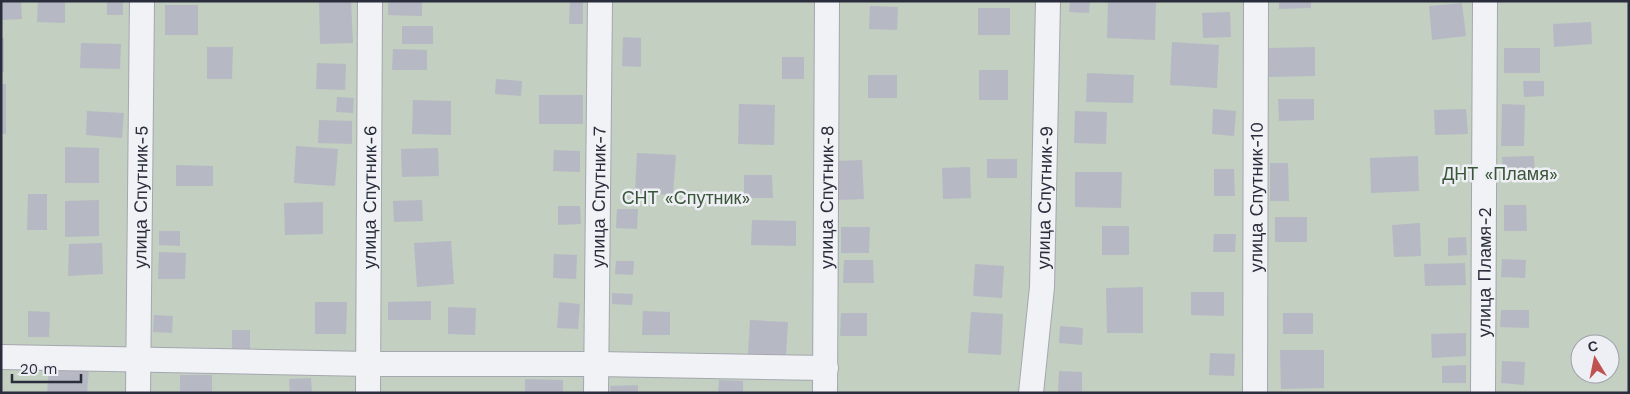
<svg xmlns="http://www.w3.org/2000/svg" width="1630" height="394" viewBox="0 0 1630 394" font-family="'Work Sans',sans-serif">
	<style>
		.green { fill: #c2cfc1; fill-rule: evenodd }
		.building { fill: #b6b9c3 }
		.lines { fill: none; stroke-linecap: round; stroke-linejoin: round }
		.minor-casing { stroke: #a5a7b0; stroke-width: 26 }
		.minor { stroke: #f1f2f5; stroke-width: 24 }
		.labels { text-anchor: middle; dominant-baseline: central; stroke-width: 5; stroke-linejoin: round; paint-order: stroke }
		.park-label { font-size: 18px; fill: #395638; stroke: #eeeff4 }
		.street-label { font-size: 18px; fill: #292d3c; stroke: #eeeff4 }
	</style>
	<rect width="100%" height="100%" fill="#dfe0e6"/>
	<path class="green" d="M1,1H1629V393H1ZM1580,344H1610V374H1580Z"/>
	<path class="building" d="M1,1H21L22,19L1,20Z
		M38,1H65V23L37,22Z
		M107,1H123V15H107Z
		M319,1H351L353,43L320,44Z
		M388,1H422V16L388,15Z
		M570,1H583V24H569Z
		M1070,1H1090L1089,13L1069,12Z
		M1108,1H1156L1155,40L1107,38Z
		M1279,1H1311V8L1279,9Z
		M1462,3L1466,36L1432,40L1429,6Z
		M165,5H198V35H165Z
		M870,6L898,7L897,30L869,29Z
		M978,8H1010V35H978Z
		M1230,12L1231,37L1203,38L1202,13Z
		M1591,22L1592,44L1554,47L1553,24Z
		M402,26H433V44H402Z
		M623,37L641,38V67L622,66Z
		M1,38H4V72H1Z
		M1172,42L1219,45L1217,88L1170,85Z
		M81,43L121,44L120,69L80,68Z
		M207,47H233L232,79H207Z
		M1315,47V76L1269,77L1268,48Z
		M1504,48H1540V73H1504Z
		M393,49L427,50V70H392Z
		M782,57H804V79H782Z
		M317,63L346,64L345,90L316,89Z
		M979,70H1008V100H979Z
		M1087,73L1134,75L1133,103L1086,102Z
		M868,75H897V98H868Z
		M496,79L522,81L521,96L495,94Z
		M1523,81H1544V96L1524,97Z
		M1,84H6V134H1Z
		M539,95H583V124H539Z
		M337,97L354,98L353,113L336,112Z
		M1278,99H1314V120L1279,121Z
		M413,100L451,101V135L412,134Z
		M739,104L775,105L774,145L738,144Z
		M1502,104L1525,105L1524,146H1501Z
		M1213,109L1236,111L1234,136L1212,134Z
		M1466,109L1468,134L1435,135L1434,110Z
		M87,111L124,113L122,138L86,135Z
		M1075,111L1107,112L1106,144L1074,143Z
		M319,120L352,121V144L318,143Z
		M296,146L338,149L335,186L294,183Z
		M65,147L99,148V183H65Z
		M438,148L439,176L402,177L401,149Z
		M554,150L580,151V172L553,171Z
		M637,153L676,155L673,195L635,193Z
		M1418,156L1419,191L1371,193L1370,158Z
		M1534,156L1535,175L1503,176L1502,157Z
		M987,159H1017V178H987Z
		M862,160L864,199L838,200L837,161Z
		M1270,163H1288L1289,201H1270Z
		M176,165L213,166V186H176Z
		M970,167L971,198L943,199L942,168Z
		M1214,169H1234L1235,196H1214Z
		M1075,172H1122L1121,208L1075,207Z
		M744,175H772L773,198H744Z
		M28,194H47V230H27Z
		M99,200V236L65,237V201Z
		M422,200L423,221L394,222L393,201Z
		M323,202V234L285,235L284,203Z
		M1504,205H1526L1527,231H1504Z
		M558,206H580L581,224L558,225Z
		M617,209H638L637,229L616,228Z
		M1275,217H1307V242H1275Z
		M752,220L796,221V246L751,245Z
		M1420,223L1421,256L1394,257L1392,225Z
		M1102,226H1129V255H1102Z
		M841,227H870L869,253H841Z
		M159,231H180V246L159,245Z
		M1214,234H1236L1235,252H1213Z
		M1466,237L1467,255L1448,256V238Z
		M451,241L454,284L417,287L414,243Z
		M102,243L103,274L68,276L69,244Z
		M159,252L186,253L185,279H158Z
		M554,254L577,255L576,279L553,278Z
		M1502,259L1526,260L1525,278L1501,277Z
		M844,260H873L874,283H843Z
		M616,261H634L633,275L615,274Z
		M1465,263L1466,285L1425,286L1424,264Z
		M975,264L1004,266L1002,298L973,296Z
		M1143,287V333H1107L1106,288Z
		M1191,292H1224V316L1191,315Z
		M612,293L633,294L632,305L612,304Z
		M431,301V320H388V302Z
		M315,302H347L346,334H315Z
		M559,302L580,304L578,329L557,328Z
		M448,307L476,308L475,335L448,334Z
		M1501,310H1529V328L1500,327Z
		M28,311L50,312L49,337H28Z
		M643,311L670,312V335H642Z
		M971,312L1003,314L1001,355L968,353Z
		M841,313H867V336H840Z
		M1283,313H1313V334H1283Z
		M154,315L173,316L172,333L153,332Z
		M750,320L788,322L786,356L748,354Z
		M1060,326L1083,328L1082,345L1059,343Z
		M232,330H250V351H232Z
		M1466,333V356L1432,358L1431,334Z
		M1280,350H1324V388L1281,389Z
		M1210,353L1235,354L1234,376L1209,375Z
		M1502,361L1525,362L1524,385L1501,383Z
		M1466,365V383H1442V366Z
		M49,368H89L87,393H47Z
		M1059,371L1082,372V393H1058Z
		M180,375H212V393H180Z
		M311,378L312,393H290L289,379Z
		M525,379L563,380V393H525Z
		M719,380L743,381V393H718Z
		M638,385V393H611L610,386Z"/>
	<g class="lines">
		<defs>
			<g id="minor">
				<path d="M1,357L369,364H597L826,368"/>
				<path id="s1" d="M138,393L142,1"/>
				<path id="s2" d="M368,393L370,1"/>
				<path id="s3" d="M596,393L600,1"/>
				<path id="s4" d="M825,393L827,1"/>
				<path id="s5" d="M1031,393L1042,287L1048,1"/>
				<path id="s6" d="M1255,393L1256,1"/>
				<path id="s7" d="M1483,393L1485,1"/>
			</g>
		</defs>
		<use href="#minor" class="minor-casing"/>
		<use href="#minor" class="minor"/>
	</g>
	<g class="labels">
		<g class="park-label">
			<text x="1500" y="173">ДНТ «Пламя»</text>
			<text x="686" y="197">СНТ «Спутник»</text>
		</g>
		<g class="street-label">
			<text stroke="none"><textPath href="#s1" startOffset="196">улица Спутник-5</textPath></text>
			<text stroke="none"><textPath href="#s2" startOffset="196">улица Спутник-6</textPath></text>
			<text stroke="none"><textPath href="#s3" startOffset="196">улица Спутник-7</textPath></text>
			<text stroke="none"><textPath href="#s4" startOffset="196">улица Спутник-8</textPath></text>
			<text stroke="none"><textPath href="#s5" startOffset="196">улица Спутник-9</textPath></text>
			<text stroke="none"><textPath href="#s6" startOffset="196">улица Спутник-10</textPath></text>
			<text stroke="none"><textPath href="#s7" startOffset="121">улица Пламя-2</textPath></text>
		</g>
	</g>
	<rect width="1630" height="394" fill="none" stroke="#292d3c" stroke-width="5"/>
	<g transform="translate(1595 359) rotate(350)"><circle r="24" fill="#eeeff4" stroke="#9fa1aa"/>
	<path d="M0-4L9 19L0 12L-9 19Z" fill="#bf5250"/>
	<text y="-8" font-size="14" font-weight="bold" text-anchor="middle" fill="#292d3c">С</text>
	</g>
	<path d="M12 374v8h69v-8" fill="none" stroke="#292d3c" stroke-width="2.5"/>
	<text x="20" y="374" font-size="15" fill="#292d3c" stroke="#eeeff4" stroke-width="4" paint-order="stroke">20 m</text>
</svg>
